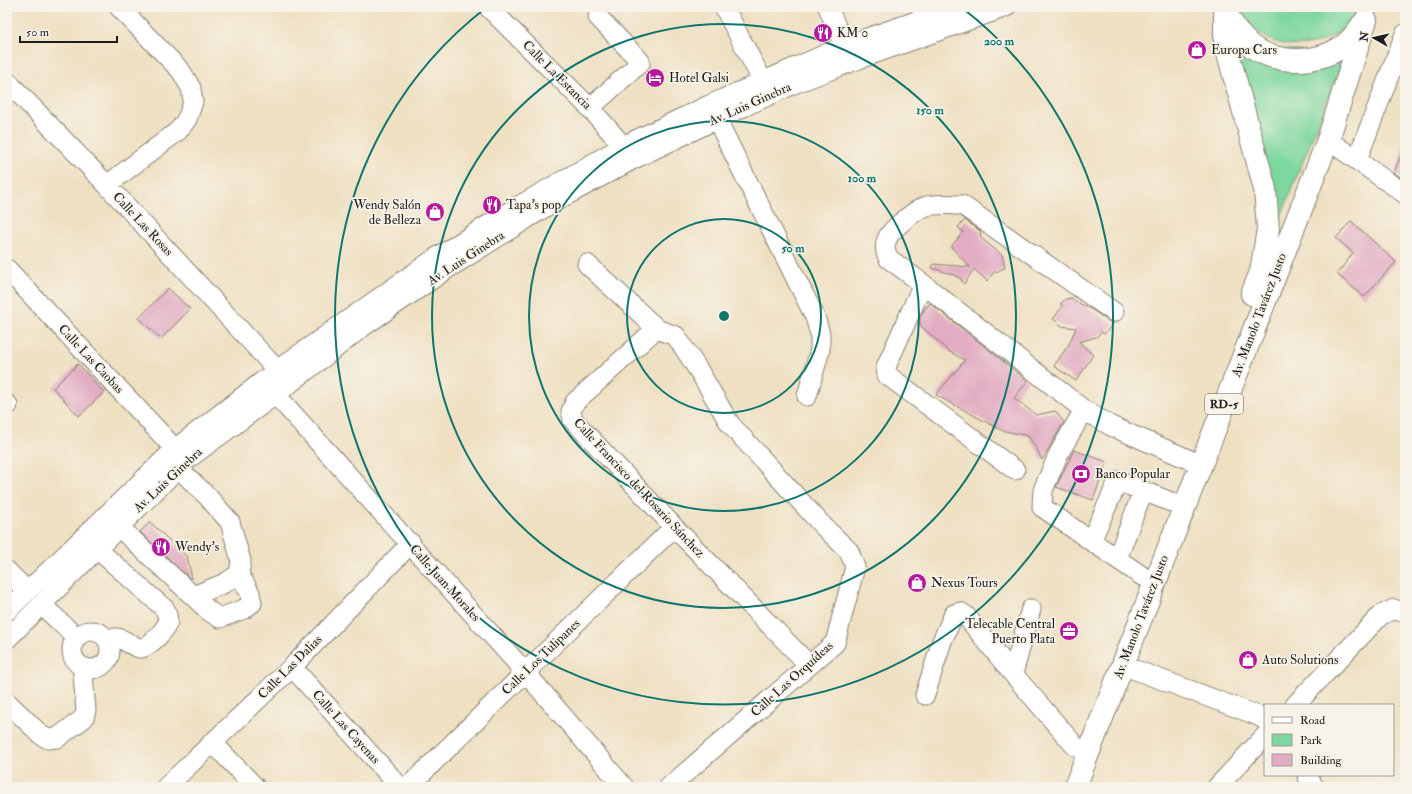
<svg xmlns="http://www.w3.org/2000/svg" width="1412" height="794" viewBox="0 0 1412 794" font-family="'IM FELL Double Pica',serif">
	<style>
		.green { fill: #7dd79e; stroke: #4c7a5d }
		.building { fill: #e2adc3 }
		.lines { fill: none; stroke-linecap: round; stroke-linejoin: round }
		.minor-casing { stroke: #867e6f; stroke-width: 21 }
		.major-casing { stroke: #867e6f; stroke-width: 24 }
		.minor { stroke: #fff; stroke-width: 19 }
		.major { stroke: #fff; stroke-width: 22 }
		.ring { fill: none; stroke: #0f766e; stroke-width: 2 }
		.labels { text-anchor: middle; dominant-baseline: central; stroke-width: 3.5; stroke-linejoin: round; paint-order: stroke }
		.shield { fill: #f7f3e8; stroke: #5e5c59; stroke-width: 1 }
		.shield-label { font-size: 12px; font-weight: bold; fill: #1c1c1c }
		.poi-label { font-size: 13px; fill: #1c1c1c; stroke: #f7f3e8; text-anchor: start }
		.street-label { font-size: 13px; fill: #1c1c1c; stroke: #f7f3e8 }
		.centre { fill: #0f766e; stroke: #f7f3e8; stroke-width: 2 }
		.ring-label { font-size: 12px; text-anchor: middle; font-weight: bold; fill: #0f766e; stroke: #f7f3e8; stroke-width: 3.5; stroke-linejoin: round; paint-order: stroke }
	</style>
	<rect width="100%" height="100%" fill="#f7f3e8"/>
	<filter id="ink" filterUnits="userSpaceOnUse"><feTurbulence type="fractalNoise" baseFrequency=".025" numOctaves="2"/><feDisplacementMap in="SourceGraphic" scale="8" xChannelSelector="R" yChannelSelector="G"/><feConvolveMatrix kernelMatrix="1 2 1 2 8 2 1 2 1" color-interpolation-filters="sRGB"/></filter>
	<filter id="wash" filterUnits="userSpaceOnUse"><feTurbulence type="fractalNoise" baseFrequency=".012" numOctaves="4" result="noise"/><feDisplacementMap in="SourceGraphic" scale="16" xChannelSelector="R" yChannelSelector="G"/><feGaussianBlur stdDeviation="0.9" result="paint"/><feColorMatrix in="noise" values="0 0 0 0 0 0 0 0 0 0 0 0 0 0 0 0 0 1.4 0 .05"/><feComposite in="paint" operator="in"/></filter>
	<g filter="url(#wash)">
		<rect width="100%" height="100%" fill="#efe0c2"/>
		<path class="green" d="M1240,7H1357C1342,45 1295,56 1262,35C1252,29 1245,18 1240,7Z
			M1232,42L1344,58L1276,229Z"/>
		<g id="blocks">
			<path class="building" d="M1404,147H1405V180L1394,173Z
				M965,220L980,231L981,238L1002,255L1005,268L1001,269L997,272H994L987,281L974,269L964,284L961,279L954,275L932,268L933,264L970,267L951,247L963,232L958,227Z
				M1351,221L1396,262L1364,297L1337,274L1353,253L1336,238Z
				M168,288L190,309L161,339L139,318Z
				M1072,298L1076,303L1077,302L1094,311L1108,321L1114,323L1104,334L1102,332L1096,337L1079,342L1093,355L1076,381L1054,366L1069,344L1076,328L1062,326L1053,319L1063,306L1060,304L1066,299Z
				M930,303L1028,381L1014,398L1036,415L1055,411L1064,422L1042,460L1036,448L1028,436L1001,430L936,395L965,360L948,351L920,325V317L924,310Z
				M78,364L104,392L79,416L53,388Z
				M1074,450L1107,462L1093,500L1056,487Z
				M150,522L187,557L192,578H189L140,532Z"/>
		</g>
	</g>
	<g filter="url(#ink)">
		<use href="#blocks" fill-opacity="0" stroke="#867e6f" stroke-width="1"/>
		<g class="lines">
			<defs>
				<path id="minor" d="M488,7L590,108L623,146L630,156
					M724,7L763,82
					M828,7L849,57
					M7,81L107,185L277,370
					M590,108L640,63V61L598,17
					M711,108L815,317L820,334V350L807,396
					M1328,140L1405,194
					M1357,160L1405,34
					M107,185L178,131L187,119L193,102L191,88L181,71L119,7
					M587,264L655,327L656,329L575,402L571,411L573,420L674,527L809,665
					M7,269L175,449L182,458
					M923,284L886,367L887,375L1015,470
					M1114,312L962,205C949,205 936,203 924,207C915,210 892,229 888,237C884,244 885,252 888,258L923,284L1084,410L1111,426L1188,459
					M656,329L676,336L699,371L730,424L823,526L849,551L855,567L835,643L669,787
					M267,385L525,672L624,787
					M7,404L8,405
					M1084,410L1059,453L1043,490L1042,507L1142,576
					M119,527L193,596L225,583L239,574L241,561L230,522L207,496L178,468
					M1091,541L1118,481L1171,502
					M97,549L165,609C166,612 168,617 168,621C167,629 148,649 140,648C127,646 121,632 108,641
					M1117,559L1143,491
					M7,571L27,591
					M193,596L210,612L220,618L244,609L252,603L250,593L239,574
					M42,605L77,638
					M7,611L175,449L277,370L434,259L515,208L623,146L709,105L844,46L957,7
					M72 650a19 19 0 1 1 38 0a19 19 0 1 1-38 0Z
					M7,639L185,461L275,395L364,326L444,271L547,206L632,160L717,119L796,83L859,59L1006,7
					M1122,665L1259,716L1265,720
					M292,667L400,787
					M1013,674L1031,609
					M925,695L942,641L954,614L960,612L966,616L1013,674L1075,746
					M7,702L41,735L48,739L57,738L84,718L86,710L83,675L86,668
					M1295,705L1381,615L1394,609L1405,613
					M212,742L255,787
					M1307,775L1314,787
					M166,787L292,667L411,543
					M408,787L674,527
					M1217,787L1265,736"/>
				<path id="major" d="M1225,10C1232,25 1242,41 1257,50C1286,66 1327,63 1351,39C1355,35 1359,30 1362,25
					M1225,11V42L1265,189L1268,229L1261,272L1252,294
					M1075,787L1328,140L1366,20"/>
			</defs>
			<use href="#minor" class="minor-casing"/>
			<use href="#major" class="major-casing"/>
			<use href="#minor" class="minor"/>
			<use href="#major" class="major"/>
		</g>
	</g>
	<g class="ring">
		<circle cx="724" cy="316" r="97"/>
		<circle cx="724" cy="316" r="195"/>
		<circle cx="724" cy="316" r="292"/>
		<path d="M961 7A389 389 0 1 1 487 7"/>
	</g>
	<defs>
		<symbol id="restaurant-disc" viewBox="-11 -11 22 22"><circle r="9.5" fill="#b5179e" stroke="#f7f3e8"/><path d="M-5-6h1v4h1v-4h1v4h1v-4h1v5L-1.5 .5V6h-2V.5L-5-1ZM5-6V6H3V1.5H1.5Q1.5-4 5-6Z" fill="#fff"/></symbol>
		<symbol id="shop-disc" viewBox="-11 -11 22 22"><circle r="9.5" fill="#b5179e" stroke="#f7f3e8"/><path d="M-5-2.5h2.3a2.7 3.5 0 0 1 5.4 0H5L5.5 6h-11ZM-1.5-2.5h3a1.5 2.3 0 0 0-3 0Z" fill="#fff"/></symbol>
		<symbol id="hotel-disc" viewBox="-11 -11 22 22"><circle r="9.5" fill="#b5179e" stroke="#f7f3e8"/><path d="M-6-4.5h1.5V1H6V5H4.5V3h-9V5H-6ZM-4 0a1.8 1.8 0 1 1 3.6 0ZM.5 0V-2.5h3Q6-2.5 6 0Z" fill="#fff"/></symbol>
		<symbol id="bank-disc" viewBox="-11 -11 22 22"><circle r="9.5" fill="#b5179e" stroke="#f7f3e8"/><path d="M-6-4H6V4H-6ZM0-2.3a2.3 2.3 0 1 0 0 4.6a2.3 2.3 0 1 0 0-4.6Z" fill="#fff"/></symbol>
		<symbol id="office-disc" viewBox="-11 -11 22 22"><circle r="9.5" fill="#b5179e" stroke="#f7f3e8"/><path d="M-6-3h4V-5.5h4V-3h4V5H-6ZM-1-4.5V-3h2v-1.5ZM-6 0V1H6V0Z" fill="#fff"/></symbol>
	</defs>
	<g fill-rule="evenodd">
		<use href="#restaurant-disc" x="812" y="22" width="22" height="22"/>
		<use href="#shop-disc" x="1186" y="39" width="22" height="22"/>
		<use href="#hotel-disc" x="644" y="67" width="22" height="22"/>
		<use href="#restaurant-disc" x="481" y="194" width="22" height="22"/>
		<use href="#shop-disc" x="424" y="201" width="22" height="22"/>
		<use href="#bank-disc" x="1070" y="463" width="22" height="22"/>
		<use href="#restaurant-disc" x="150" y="536" width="22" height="22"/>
		<use href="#shop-disc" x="906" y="572" width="22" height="22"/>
		<use href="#office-disc" x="1058" y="620" width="22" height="22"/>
		<use href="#shop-disc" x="1237" y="649" width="22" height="22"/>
	</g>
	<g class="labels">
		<rect class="shield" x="1205" y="394" width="38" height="20" rx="3"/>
		<g class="shield-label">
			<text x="1224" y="404">RD-5</text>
		</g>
		<g class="poi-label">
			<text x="837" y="33">KM 0</text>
			<text x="1211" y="50">Europa Cars</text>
			<text x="669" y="78">Hotel Galsi</text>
			<text x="421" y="205" text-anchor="end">Wendy Salón<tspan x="421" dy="15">de Belleza</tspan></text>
			<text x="506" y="205">Tapa's pop</text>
			<text x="1095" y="474">Banco Popular</text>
			<text x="175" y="547">Wendy's</text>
			<text x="931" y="583">Nexus Tours</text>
			<text x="1055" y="624" text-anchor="end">Telecable Central<tspan x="1055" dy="15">Puerto Plata</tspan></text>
			<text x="1262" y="660">Auto Solutions</text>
		</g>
		<g class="street-label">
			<text transform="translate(557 75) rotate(45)">Calle La Estancia</text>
			<text transform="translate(750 104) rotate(-24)">Av. Luis Ginebra</text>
			<text transform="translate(143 224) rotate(47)">Calle Las Rosas</text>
			<text transform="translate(466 258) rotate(-33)">Av. Luis Ginebra</text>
			<text transform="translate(1259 315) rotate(-69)">Av. Manolo Tavárez Justo</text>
			<text transform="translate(91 359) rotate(47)">Calle Las Caobas</text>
			<text transform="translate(168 480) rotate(-43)">Av. Luis Ginebra</text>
			<text transform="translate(639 488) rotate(47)">Calle Francisco del Rosario Sánchez</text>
			<text transform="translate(445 583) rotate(48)">Calle Juan Morales</text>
			<text transform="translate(1141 617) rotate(-69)">Av. Manolo Tavárez Justo</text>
			<text transform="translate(541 657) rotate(-44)">Calle Los Tulipanes</text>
			<text transform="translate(290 667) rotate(-45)">Calle Las Dalias</text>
			<text transform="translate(792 679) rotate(-42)">Calle Las Orquídeas</text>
			<text transform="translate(346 727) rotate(48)">Calle Las Cayenas</text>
		</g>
	</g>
	<circle cx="724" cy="316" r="6" class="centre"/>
	<g class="ring-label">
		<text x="999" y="45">200 m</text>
		<text x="930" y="114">150 m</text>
		<text x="862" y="182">100 m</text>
		<text x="793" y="252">50 m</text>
	</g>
	<rect width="1412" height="794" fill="none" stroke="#f7f3e8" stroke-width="24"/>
	<rect x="1264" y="704" width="130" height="72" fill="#f7f3e8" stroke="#9f9d96"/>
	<rect x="1272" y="717" width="20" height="6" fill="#ffffff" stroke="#9f9d96"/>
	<text x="1300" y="724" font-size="12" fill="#1c1c1c">Road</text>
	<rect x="1272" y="734" width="20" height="12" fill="#7dd79e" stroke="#9f9d96"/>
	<text x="1300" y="744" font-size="12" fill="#1c1c1c">Park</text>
	<rect x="1272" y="754" width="20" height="12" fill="#e2adc3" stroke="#9f9d96"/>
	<text x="1300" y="764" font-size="12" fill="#1c1c1c">Building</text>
	<g transform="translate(1374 38) rotate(278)" stroke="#f7f3e8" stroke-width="3" paint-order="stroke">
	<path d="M0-3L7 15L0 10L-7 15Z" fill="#1c1c1c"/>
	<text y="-6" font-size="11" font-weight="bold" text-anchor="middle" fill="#1c1c1c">N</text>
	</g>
	<path d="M20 36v6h97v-6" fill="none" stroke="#1c1c1c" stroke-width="2"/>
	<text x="26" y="36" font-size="12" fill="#1c1c1c" stroke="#f7f3e8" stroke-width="3" paint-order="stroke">50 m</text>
</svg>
